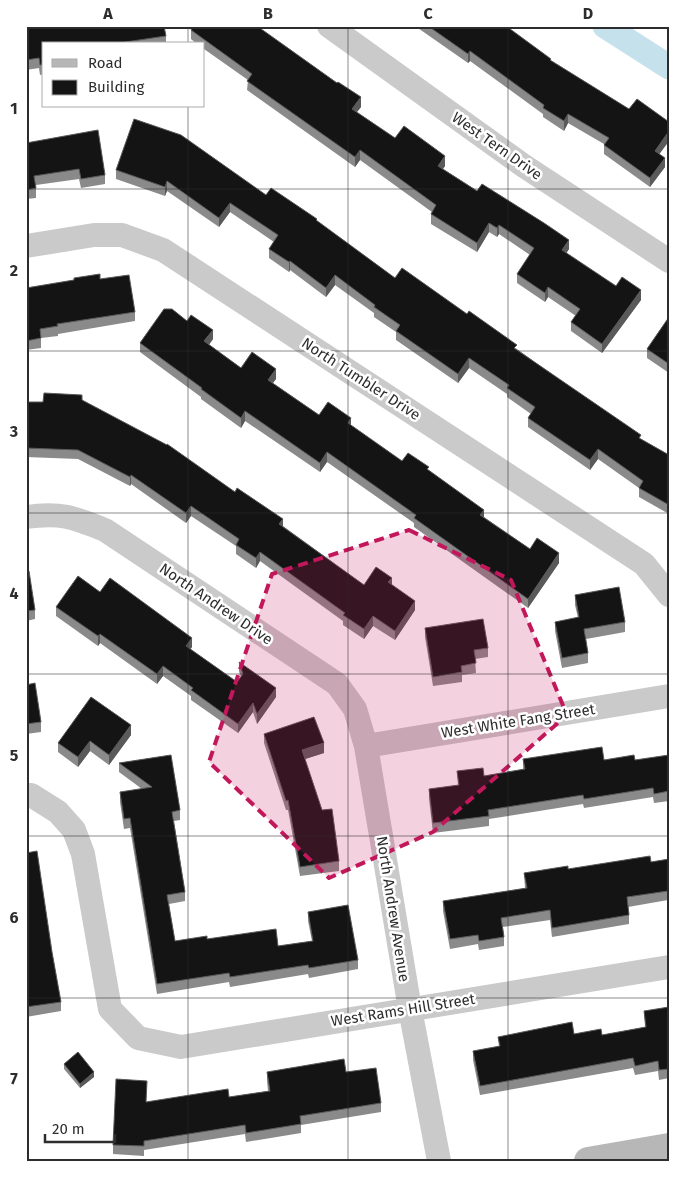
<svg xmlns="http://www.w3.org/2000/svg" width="695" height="1187" viewBox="0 0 695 1187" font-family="'Fira Sans',sans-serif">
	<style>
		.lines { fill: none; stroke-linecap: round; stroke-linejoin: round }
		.canal { stroke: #c5e1eb; stroke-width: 25 }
		.minor { stroke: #cacaca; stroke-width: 24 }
		.secondary { stroke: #b7b7b7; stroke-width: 28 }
		.wall { fill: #8a8a8a }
		.shaded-wall { fill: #5a5a5a }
		.building { fill: #141414; stroke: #5a5a5a }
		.marked { fill: #c2185b; fill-opacity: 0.2; stroke: #c2185b; stroke-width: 4; stroke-dasharray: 10 6; stroke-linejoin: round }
		.grid { fill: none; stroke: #2d2d2d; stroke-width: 1; stroke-opacity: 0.55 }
		.labels { text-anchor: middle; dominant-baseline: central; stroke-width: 5; stroke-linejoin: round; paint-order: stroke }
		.street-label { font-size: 15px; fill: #2d2d2d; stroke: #fff }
		.neatline { fill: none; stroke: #2d2d2d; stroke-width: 2 }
		.grid-label { font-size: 16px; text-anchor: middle; font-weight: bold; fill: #2d2d2d }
	</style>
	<rect width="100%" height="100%" fill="#fff"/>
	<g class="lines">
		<path class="canal" d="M605,26L669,67"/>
		<path class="minor" d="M329,26L524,166L669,261
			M26,246L94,235H122L163,250L644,564L669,595
			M26,517C60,512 73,517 105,530L337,684L355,709L366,746L410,1009L439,1161
			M366,746L669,696
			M26,795H31L58,812L74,830L83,854L110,1009L138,1038L181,1047L669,967"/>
		<path class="secondary" d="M588,1161L669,1147"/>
	</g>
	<path class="wall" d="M26,26L166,36V44H44V74L40,75L39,68L26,70Z
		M415,26H506L551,61L629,109L669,122V141L659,154L665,167L650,187L604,154V144L568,123L564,131L543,117V114L470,61L468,63Z
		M191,30L361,107L357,112L395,138L445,166L443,169L569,249L566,253L616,286L641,300L602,353L571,331V322L576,316L548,297L545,302L517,283V274L530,255L499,234L497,237L489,232L477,252L431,224V214L432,212L360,160L355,167L247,90L248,80L204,49V44H197L191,39Z
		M26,143L105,175V184L81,188L79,179L36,185V198L26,199Z
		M116,170L266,195L317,221L395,278L517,349L641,439L669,455V514L639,497V488L598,459L590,470L528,427V418L531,414L507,397V394L469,368L458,383L396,340V332L374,317V313L335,285L326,297L290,270L289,272L269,258V249L274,242L230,212L219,227L167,191L165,196L116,179Z
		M100,279L135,312V321L58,334V336L41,338V348L26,350V288L74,280Z
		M669,317V373L647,358V349Z
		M213,339L209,345L241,368L276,379L273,383L319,415L351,426L402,461L429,471L484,517L530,549L559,563L528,608L414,527V523L327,462L320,472L245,421L241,428L201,399V397L140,352V343Z
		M82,400L283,526L364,585H392L415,610L395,640L373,626L364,639L343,625V621L260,561L256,568L236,554V546L191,516L186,523L131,484L130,486L78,459L26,457V402H43Z
		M26,571L35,610V619L26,621Z
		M100,592L192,647L190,649L237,682L241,677L239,671V662L276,697L257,724L253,712L238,733L191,700V696L163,676L157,684L100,643L98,646L56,616V607Z
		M575,595L625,622V632L586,639L588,653V663L562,668L555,631V622L578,618L575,605Z
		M425,628L488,648V657L475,659L476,673L462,675V682L433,686L425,637Z
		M26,685L41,722V732L26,734Z
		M264,734L324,753L305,759L339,861V871L300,876L288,810H286L264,743Z
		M131,735L109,765L90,751L78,767L58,752V743Z
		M171,755L180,810V820L174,821L185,892V901L169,904L175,941L207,939L278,946L312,941L308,921V912L358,960V969L309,978L308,974L230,987L229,982L157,994L130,828L124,829L120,802V792L142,789L119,772V763Z
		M669,755V801L654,803L653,797L584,808L583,804L489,819V826L433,833L429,799V789L458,786L457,771L484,776L523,769V759L635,760Z
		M26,853L52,952L61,1002V1011L26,1017Z
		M669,859V908L668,900L628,907L629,915V924L552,937L550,920L503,927L504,937V946L479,950L478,944L450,949L443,911V901L525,888L524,873L651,862Z
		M669,1007V1078L659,1080L658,1071L635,1075L633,1068L480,1095L473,1060V1051L499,1047L498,1037L574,1034L602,1035L645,1027L644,1011Z
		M64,1064L94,1077L80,1088L64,1069Z
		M267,1072H346L381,1103V1112L301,1125V1133L246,1142L245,1134L144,1150V1156L113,1154V1145L147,1102L229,1097L268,1091L267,1081Z"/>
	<path class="shaded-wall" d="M470,51V61L468,63V54Z
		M361,97V107L352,118V109Z
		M568,114V123L564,131V121Z
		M669,131V141L655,160V151Z
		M360,150V160L355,167V157Z
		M445,156V166L438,176V166Z
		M665,158V167L650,187V178Z
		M167,181V191L165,196V187Z
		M230,203V212L219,227V218Z
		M489,223V232L477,252V243Z
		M499,225V234L497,237V228Z
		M569,240V249L562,260V250Z
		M290,261V270L289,272V262Z
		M335,275V285L326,297V288Z
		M548,287V297L545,302V293Z
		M641,290V300L602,353V344Z
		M213,330V339L204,351V341Z
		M469,358V368L458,383V374Z
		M276,369V379L268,389V380Z
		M245,411V421L241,428V418Z
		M351,418V427L348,423Z
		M598,449V459L590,470V460Z
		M327,452V462L320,472V463Z
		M131,475V484L130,486V477Z
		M191,506V516L186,523V513Z
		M484,510V520L480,515Z
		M283,519V528L279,524Z
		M260,552V561L256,568V558Z
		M559,553V563L528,608V599Z
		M392,578V587L388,582Z
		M415,601V610L395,640V631Z
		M373,616V626L364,639V629Z
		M100,634V643L98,646V636Z
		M192,638V647L186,656V646Z
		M163,666V676L157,684V674Z
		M276,688V697L257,724V714Z
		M253,703V712L238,733V724Z
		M131,725V735L109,765V755Z
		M90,741V751L78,767V757Z
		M324,743V753L302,760V750Z
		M94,1072V1077L80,1088V1084Z"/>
	<path class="building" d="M26,26H164L166,36L112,44H44V65H40L39,58L26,60Z
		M193,26H257L337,83L338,82L361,97L352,109L395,138L404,126L445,156L438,166L477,191L482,184L544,223L569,240L562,250L616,286L622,277L641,290L602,344L571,322L580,309L548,287L545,293L517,274L534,248L499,225L497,228L489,223L477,243L431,214L436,205L360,150L355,157L247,81L252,74L191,30Z
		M428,26H506L551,59L550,60L629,109L637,99L669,122V131L655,151L665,158L650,178L604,145L609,138L568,114L564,121L543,108L544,105L470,51L468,54Z
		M134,119L181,135L266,195L271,188L317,219L316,220L395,278L402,268L467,314L469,311L517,345L514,348L641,435L639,438L669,455V505L639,488L643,481L598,449L590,460L528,418L535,407L507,388L509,385L469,358L458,374L396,331L400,325L374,307L375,305L335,275L326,288L290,261L289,262L269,249L278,235L230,203L219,218L167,181L165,187L116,170Z
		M98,130L105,175L81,179L79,169L34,176L36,188L26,190V143Z
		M100,274V279L129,275L135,312L57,324L58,326L40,329L41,338L26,341V288L74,280V278Z
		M164,309H172L187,321L191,315L213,330L204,341L241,368L252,352L276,369L268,380L319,415L328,402L351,418L348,423L402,461L408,453L429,467L427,469L484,510L480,515L530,549L537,538L559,553L528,599L414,518L416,515L327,452L320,463L245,411L241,418L201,389L202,388L140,343Z
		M669,317V364L647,349Z
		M44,393L82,395V400L167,445V444L235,492L237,488L283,519L279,524L364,585L376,567L392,578L388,582L415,601L395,631L373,616L364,629L343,615L345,613L260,552L256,558L236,545L239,539L191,506L186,513L131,475L130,477L78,450L26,448V402H43Z
		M26,571H29L35,610L26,611Z
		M78,576L100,592L110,578L192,638L186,646L237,682L243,674L239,662L276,688L257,714L253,703L238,724L191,690L193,688L163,666L157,674L100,634L98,636L56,607Z
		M619,587L625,622L584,629L588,653L562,658L555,622L579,617L575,595Z
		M483,619L488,648L474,650L476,663L461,666L462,672L433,677L425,628Z
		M35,683L41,722L26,724V685Z
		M91,697L131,725L109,755L90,741L78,757L58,743Z
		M314,717L324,743L302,750L322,810L332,809L339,861L300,867L288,800L286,801L264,734Z
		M602,747L604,760L634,755L635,760L669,755V791L654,794L653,788L584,799L583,795L488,810L489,816L433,823L429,789L459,785L457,771L483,768L484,776L525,769L523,759Z
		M171,755L180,810L172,812L185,892L167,895L175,941L207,936V939L276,929L278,946L313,941L308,912L348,905L358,960L309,968L308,965L230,977L229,973L157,984L130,818L124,819L120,792L152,787L119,763Z
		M37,851L52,952L61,1002L26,1007V853Z
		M650,856L651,862L669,859V899L668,891L627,897L629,915L552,928L550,910L501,918L504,937L479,941L478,935L450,939L443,901L527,888L524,873L568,866V869Z
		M669,1007V1069L659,1070L658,1061L635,1066L633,1058L480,1086L473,1051L500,1046L498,1037L572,1022L574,1034L601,1029L602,1035L646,1027L644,1011Z
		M78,1052L94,1072L80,1084L64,1064Z
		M344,1059L346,1072L376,1068L381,1103L300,1116L301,1124L246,1133L245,1125L144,1141V1146L113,1145L116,1079L147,1081L146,1102L228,1089L229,1097L270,1091L267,1072Z"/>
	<path class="marked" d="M409,530L511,580L567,715L433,832L329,878L209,762L272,574Z"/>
	<path class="grid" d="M188,26V44M348,26V1161M508,26V1161M188,106V1161M26,189H669M26,351H669M26,513H669M26,674H669M26,836H669M26,998H669"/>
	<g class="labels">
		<g class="street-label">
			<text transform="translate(497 146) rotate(35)">West Tern Drive</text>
			<text transform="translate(361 379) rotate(33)">North Tumbler Drive</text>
			<text transform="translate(216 604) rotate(34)">North Andrew Drive</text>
			<text transform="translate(518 721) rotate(-9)">West White Fang Street</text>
			<text transform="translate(393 909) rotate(81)">North Andrew Avenue</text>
			<text transform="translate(403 1010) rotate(-9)">West Rams Hill Street</text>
		</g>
	</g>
	<rect width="695" height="1187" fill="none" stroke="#ffffff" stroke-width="55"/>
	<rect x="42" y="42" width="162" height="65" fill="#ffffff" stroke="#ababab"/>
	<rect x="52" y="59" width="25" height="8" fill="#b7b7b7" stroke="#ababab"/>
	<text x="88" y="68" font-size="15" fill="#2d2d2d">Road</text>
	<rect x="52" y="80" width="25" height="15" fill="#141414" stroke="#ababab"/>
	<text x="88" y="92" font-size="15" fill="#2d2d2d">Building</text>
	<path d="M45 1134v8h70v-8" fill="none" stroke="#2d2d2d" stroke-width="2.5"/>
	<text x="52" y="1134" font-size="15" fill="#2d2d2d" stroke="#ffffff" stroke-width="4" paint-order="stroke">20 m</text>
	<rect x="28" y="28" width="640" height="1132" class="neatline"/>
	<g class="grid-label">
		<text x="108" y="19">A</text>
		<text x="268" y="19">B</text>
		<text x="428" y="19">C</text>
		<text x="588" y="19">D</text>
		<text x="14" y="114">1</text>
		<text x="14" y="276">2</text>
		<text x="14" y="437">3</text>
		<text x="14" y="599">4</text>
		<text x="14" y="761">5</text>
		<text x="14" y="923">6</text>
		<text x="14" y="1084">7</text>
	</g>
</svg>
